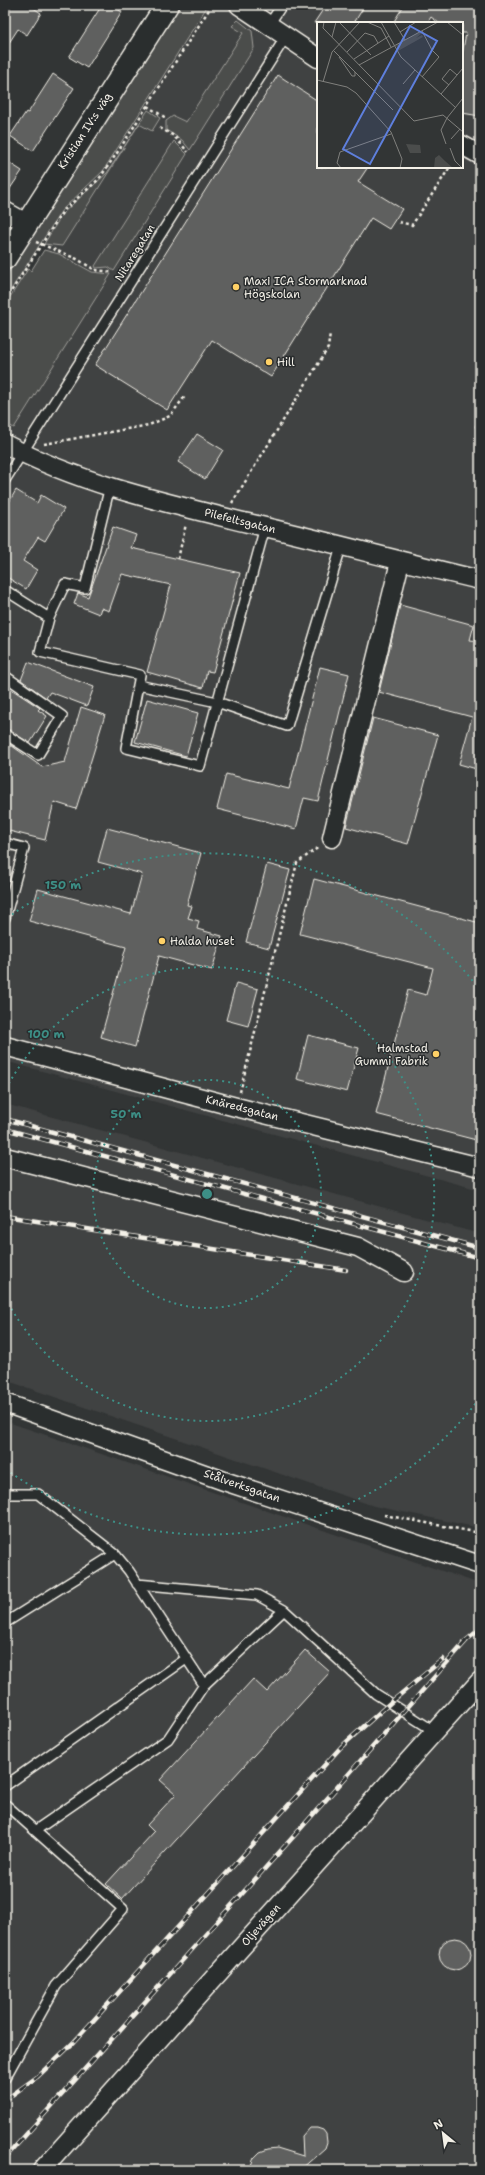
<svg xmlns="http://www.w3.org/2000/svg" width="485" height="2175" viewBox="0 0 485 2175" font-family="'Shantell Sans',sans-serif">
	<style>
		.built { fill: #404242; fill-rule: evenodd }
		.green { fill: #4b4d4c; stroke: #a09f9a }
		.building { fill: #5f605f; stroke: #f4f1e8 }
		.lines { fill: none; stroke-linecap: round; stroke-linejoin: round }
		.lane-casing { stroke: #f4f1e8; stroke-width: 12 }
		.street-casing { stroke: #f4f1e8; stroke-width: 21 }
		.secondary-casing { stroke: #f4f1e8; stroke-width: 25 }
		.path { stroke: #f4f1e8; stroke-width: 2.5; stroke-dasharray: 3 3; stroke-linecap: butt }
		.lane { stroke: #2a2d2e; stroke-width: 9 }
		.street { stroke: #2a2d2e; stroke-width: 18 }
		.secondary { stroke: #2a2d2e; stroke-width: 22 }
		.rail-casing { stroke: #f4f1e8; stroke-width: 4.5 }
		.rail { stroke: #2a2d2e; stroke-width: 3; stroke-dasharray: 9; stroke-linecap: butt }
		.ring { fill: none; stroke: #3d8f86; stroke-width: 2; stroke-dasharray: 2 4 }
		.poi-dot { fill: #ffd166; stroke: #2a2d2e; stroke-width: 1.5 }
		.labels { text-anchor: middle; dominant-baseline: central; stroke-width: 3; stroke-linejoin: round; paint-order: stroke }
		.street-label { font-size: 11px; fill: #f4f1e8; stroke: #2a2d2e }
		.poi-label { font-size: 11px; fill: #f4f1e8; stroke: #2a2d2e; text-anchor: start }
		.inset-road { fill: none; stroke: #80807d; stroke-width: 1 }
		.view { fill: #5e7fdd; fill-opacity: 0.15; stroke: #5e7fdd; stroke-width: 2 }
		.inset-edge { fill: none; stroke: #f4f1e8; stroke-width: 2 }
		.centre { fill: #3d8f86; stroke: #2a2d2e; stroke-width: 2 }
		.ring-label { font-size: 12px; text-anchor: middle; font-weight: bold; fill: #3d8f86; stroke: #2a2d2e; stroke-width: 3; stroke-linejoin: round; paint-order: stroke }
	</style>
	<rect width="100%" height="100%" fill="#323535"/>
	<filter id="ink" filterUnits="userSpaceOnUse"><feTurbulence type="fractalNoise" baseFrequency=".025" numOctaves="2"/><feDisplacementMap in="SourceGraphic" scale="8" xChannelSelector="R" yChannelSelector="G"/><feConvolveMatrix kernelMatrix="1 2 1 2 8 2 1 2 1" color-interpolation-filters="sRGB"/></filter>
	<g filter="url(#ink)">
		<path class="built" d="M205,5H480V1190L5,1061V313ZM318,23H462V167H318Z
			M5,1104L480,1234V1528L374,1506L5,1380Z
			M5,1421L480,1584V2170H5Z"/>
		<path class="green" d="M180,5H208L103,171L62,210L5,299V278L175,8Z
			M238,20L252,31L254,48L190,150L182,140L166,130V121L173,116L186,122L243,33L232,26Z
			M148,110L160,118L152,131L139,124L62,246L44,244L63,213L107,173Z
			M174,141L187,154L114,271L108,267L96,268L95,266Z
			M44,250L59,254L92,272L111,274L14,428L5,423V305L28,269L31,271Z"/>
		<path class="building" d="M11,5H29L41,13L27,35L18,29L5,49V14Z
			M102,5H111L122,12L87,68L69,57Z
			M326,5H365L354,23H314Z
			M404,5H480V116L462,113V55L466,33H462V23H439L431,17L427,23H393Z
			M53,74L74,88L33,151L10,136L26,112L28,113Z
			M278,75L318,101V167H368L358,182L402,209L389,229L371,218L271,377L212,340L167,410L95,365Z
			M5,160L22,171L5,196Z
			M197,434L223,450L205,479L178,462Z
			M16,490L37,503L41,495L64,509L45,541L38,537L23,561L37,570L26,589L5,576V509Z
			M113,527L136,535L131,548L240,573L213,672L207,671L203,688L147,672L171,585L122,574L109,611L101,608L99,614L74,604L78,593L88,597Z
			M400,605L474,625L470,640L480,641V770L459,764L472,717L379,692Z
			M28,662L94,687L87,706L50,692L46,698L21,680Z
			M320,667L349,674L318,801L304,798L296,829L217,809L226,774L289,789Z
			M5,685L40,708L38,710L47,716L30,743L5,728Z
			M147,699L198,713L186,756L135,742Z
			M81,707L105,715L76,809L54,802L45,840L5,830V741L42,767L65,762Z
			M373,718L438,735L408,844L346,827Z
			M107,828L201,853L187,905L192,906L188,918L199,921L197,929L222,936L212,970L159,956L135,1047L101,1037L126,947L29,921L38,889L131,914L142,874L98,862Z
			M267,864L290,870L269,948L246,942Z
			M314,879L480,923V1141L376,1114L408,990L426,995L433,968L300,934Z
			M236,983L258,989L248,1026L226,1020Z
			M308,1035L359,1048L347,1092L297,1079Z
			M305,1650L330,1672L122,1899L106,1884L154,1832L147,1825L176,1794L160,1780L253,1679L267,1692Z
			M439 1954a16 16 0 1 1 32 0a16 16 0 1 1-32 0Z
			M309,2128H317L323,2130L326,2134L327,2142L325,2148L300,2170H249L254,2158L260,2152L268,2149L277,2148L303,2156L302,2136Z"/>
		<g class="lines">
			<defs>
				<path id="lane" d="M268,26L282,5
					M5,480L285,38
					M5,590L49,618L40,652L140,675L126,748L200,766L265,527
					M49,618L65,584L85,588L110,486
					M5,676L62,716L38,755L5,734
					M138,685L217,702L287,726L341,547
					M5,843L24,848L5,918
					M5,1494H38L115,1554L5,1623
					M115,1554L129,1571L204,1685L284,1610L376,1694L434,1731
					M137,1584L257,1595L284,1610
					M5,1786L186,1659
					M5,1804L123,1909L56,1986L5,2078
					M36,1830L168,1739L204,1685"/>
				<path id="street" d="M239,5L318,58
					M462,145L480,155
					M5,211L26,223
					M5,444C80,484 166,503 248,523C326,541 403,562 480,580
					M332,838L400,562
					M5,1046L236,1107L480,1167
					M5,1157L358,1247L404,1272
					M5,1403L227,1482L480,1565
					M42,2170L480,1681"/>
				<path id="secondary" d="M5,258L167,5"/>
			</defs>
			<use href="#lane" class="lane-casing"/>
			<use href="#street" class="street-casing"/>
			<use href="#secondary" class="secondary-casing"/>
			<path class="path" d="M147,106L166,118
				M160,128L174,136L188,152
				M399,222L412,225L450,167
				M36,242L77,259L95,270L112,272
				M5,301L63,211L99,179L117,153L212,5
				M475,426L480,427
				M44,444L149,425L170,416L186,395
				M232,503L328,348L330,333
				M178,559L186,524
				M240,1092L297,863L319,847
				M384,1515L480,1533"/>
			<use href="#lane" class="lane"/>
			<use href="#street" class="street"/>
			<use href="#secondary" class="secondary"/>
			<defs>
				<path id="rail" d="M5,1119L480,1248
					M5,1129L480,1258
					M5,1216L346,1270
					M463,1643L480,1629
					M5,2100L37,2077L73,2043L341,1747L390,1703L443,1659
					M5,2158L302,1827L467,1640"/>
			</defs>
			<use href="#rail" class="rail-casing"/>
			<use href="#rail" class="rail"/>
		</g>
	</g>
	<g class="ring">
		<circle cx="207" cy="1194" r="114"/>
		<path d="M6 1089A227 227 0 1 1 6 1299"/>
		<path d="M479 1399A341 341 0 0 1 7 1470M7 918A341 341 0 0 1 479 989"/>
	</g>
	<g class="poi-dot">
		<circle cx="236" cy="287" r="4"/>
		<circle cx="269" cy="362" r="4"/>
		<circle cx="162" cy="941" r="4"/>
		<circle cx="436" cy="1054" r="4"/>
	</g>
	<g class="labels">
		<g class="street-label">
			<text transform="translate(85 131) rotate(-57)">Kristian IV:s väg</text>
			<text transform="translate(135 253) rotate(-58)">Nitaregatan</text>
			<text transform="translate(240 521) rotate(14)">Pilefeltsgatan</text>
			<text transform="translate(242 1108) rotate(14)">Knäredsgatan</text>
			<text transform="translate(242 1486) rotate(19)">Stålverksgatan</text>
			<text transform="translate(261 1925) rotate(-48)">Oljevägen</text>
		</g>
		<g class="poi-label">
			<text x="244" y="281">Maxi ICA Stormarknad<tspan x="244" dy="13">Högskolan</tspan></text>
			<text x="277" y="362">Hill</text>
			<text x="170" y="941">Halda huset</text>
			<text x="428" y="1048" text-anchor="end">Halmstad<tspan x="428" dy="13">Gummi Fabrik</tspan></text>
		</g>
	</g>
	<g transform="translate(317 22)">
		<rect width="146" height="146" fill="#323535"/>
		<path d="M103,10L105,11L99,16L105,13L106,15L81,29L79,23ZM89,122L103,123L104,131H93ZM122,133L128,139L136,146H117L118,136Z" fill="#4b4d4c"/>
		<path class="inset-road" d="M7,0L6,6L97,99L126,93L146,110M22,0L54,33M50,0L64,6L74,25M64,0L84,35L139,86M77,0L88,18M130,0L146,13M105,9L115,28L122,35L105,55M83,10L99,0M15,15L19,0M17,29L76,88M30,30L48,11L57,14L61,21M22,35L35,54H38V50M37,37L72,14M42,43L121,0M0,58L30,65L39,71L74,110L85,137L83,146M6,60L15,30L43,0M86,62L98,48M132,63L125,57L133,47L140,53M124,72L146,46M130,96L146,76M134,117L143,107M129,122L124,108L130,96M133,126L138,139L145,146M24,146L20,141L23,130L74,112"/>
		<path class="view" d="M93,4L120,19L53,142L26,127Z"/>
		<rect width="146" height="146" class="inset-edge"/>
	</g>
	<circle cx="207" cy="1194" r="6" class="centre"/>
	<g class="ring-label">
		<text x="63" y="889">150 m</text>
		<text x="46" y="1038">100 m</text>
		<text x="126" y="1118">50 m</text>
	</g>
	<rect width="485" height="2175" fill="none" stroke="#2a2d2e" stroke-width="20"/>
	<rect x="10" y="10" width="465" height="2155" fill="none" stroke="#f4f1e8" stroke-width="1.5" filter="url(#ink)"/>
	<g transform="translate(443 2133) rotate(331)" stroke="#2a2d2e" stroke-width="3" paint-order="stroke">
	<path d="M0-3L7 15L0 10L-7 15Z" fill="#f4f1e8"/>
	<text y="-6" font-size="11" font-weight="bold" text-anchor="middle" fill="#f4f1e8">N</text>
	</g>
</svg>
